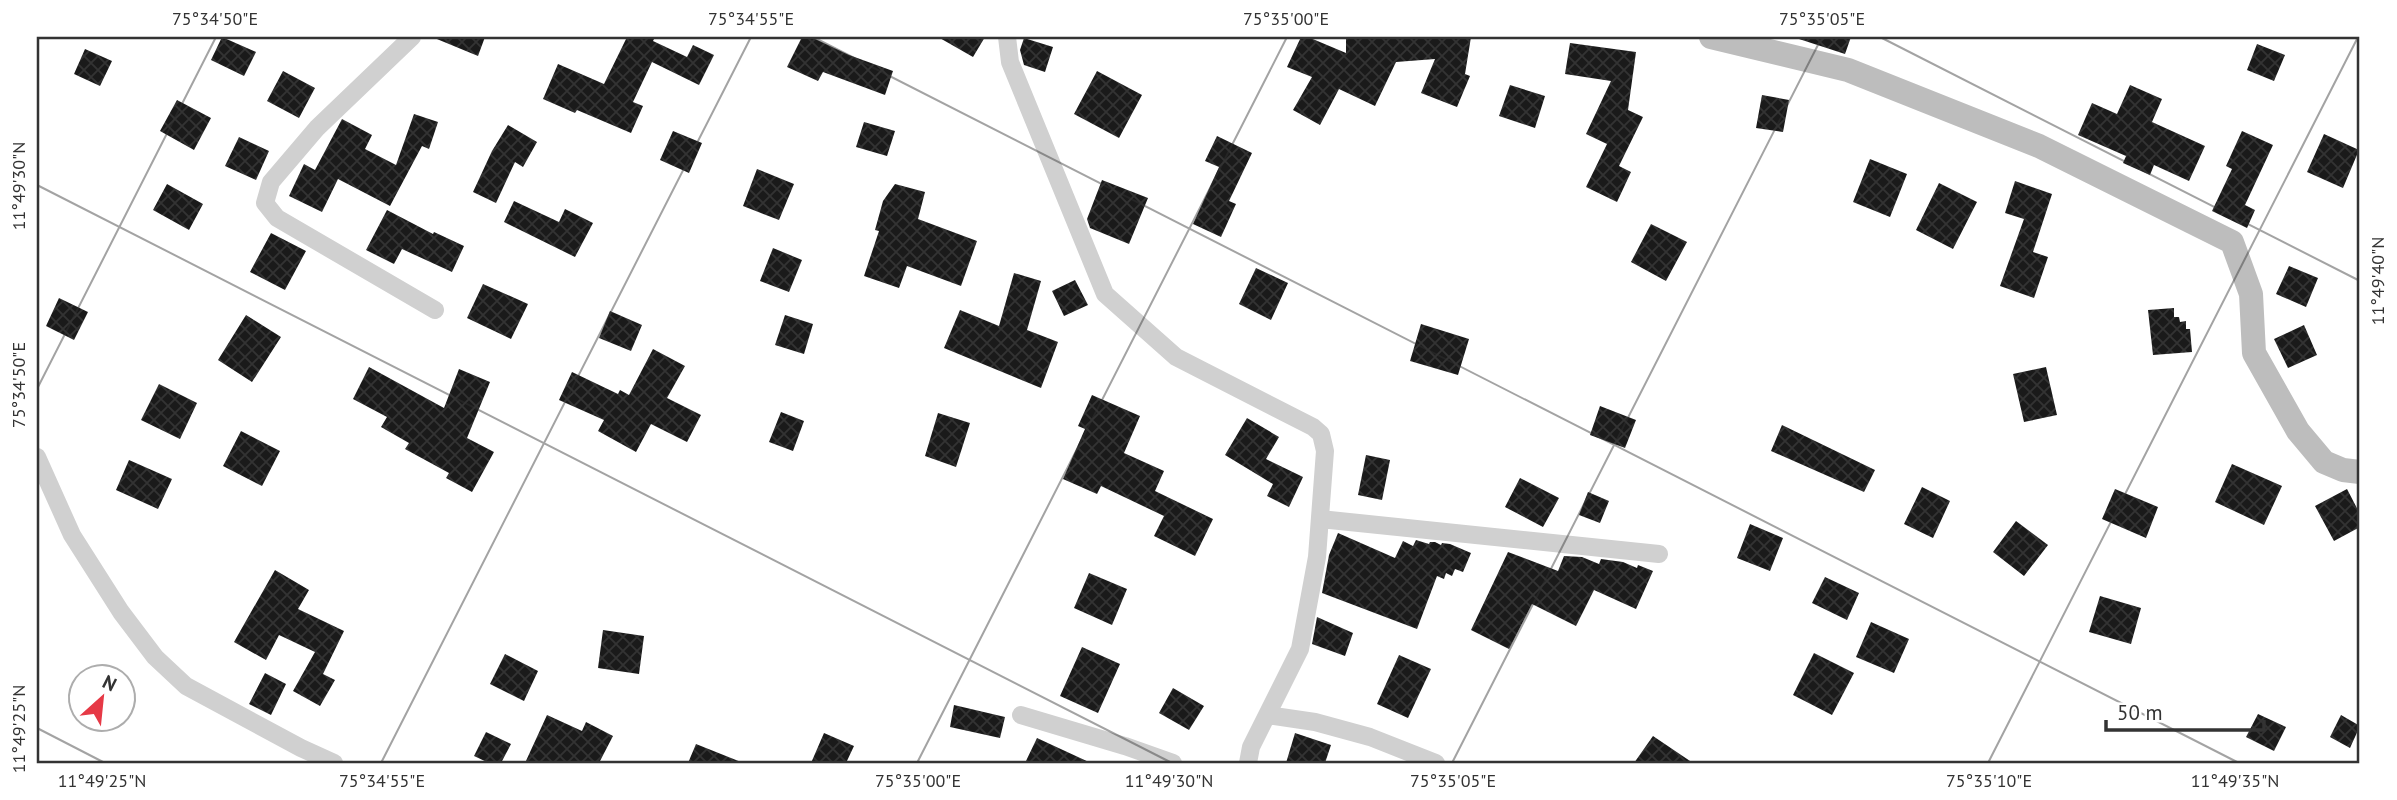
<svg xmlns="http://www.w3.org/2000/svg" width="2397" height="800" viewBox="0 0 2397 800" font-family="'PT Sans',sans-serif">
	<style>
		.building { fill: url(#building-cross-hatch) }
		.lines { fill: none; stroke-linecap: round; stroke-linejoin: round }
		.street { stroke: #d0d0d0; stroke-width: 18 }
		.secondary { stroke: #bdbdbd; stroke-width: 24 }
		.ticks { fill: none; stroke: #333; stroke-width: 2; stroke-opacity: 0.45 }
		.neatline { fill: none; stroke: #333; stroke-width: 2.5 }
		.ticks-label { font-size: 18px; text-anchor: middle; fill: #333 }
	</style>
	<defs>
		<pattern id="building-cross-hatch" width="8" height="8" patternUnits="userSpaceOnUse" patternTransform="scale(1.75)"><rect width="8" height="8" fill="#1a1a1a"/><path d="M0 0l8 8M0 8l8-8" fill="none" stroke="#333"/></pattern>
	</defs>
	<rect width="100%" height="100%" fill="#fff"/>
	<path class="building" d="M222,37L256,52L244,76L211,60Z
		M432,37H485L478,56Z
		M627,37H655L653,41L687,57L693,45L714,55L699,85L652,62L633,102L643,106L631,133L577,110L575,113L543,99L558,64L604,84Z
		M802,37H811L849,55L893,71L885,95L823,72L818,81L787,67Z
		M938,37H985L973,57Z
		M1301,37H1308L1346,53V37H1471L1465,74L1470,76L1457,107L1421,93L1435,59L1396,62L1375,106L1339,89L1320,125L1293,110L1312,77L1287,67Z
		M1800,37H1851L1845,54L1799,39Z
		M1024,38L1053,47L1045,72L1024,65L1020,50Z
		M1570,43L1636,52L1628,110L1643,117L1619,166L1631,172L1617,202L1586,187L1607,144L1586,134L1611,81L1565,74Z
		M2257,44L2285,55L2274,81L2247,70Z
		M85,49L112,61L100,86L74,74Z
		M283,71L315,88L299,118L267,101Z
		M1097,71L1142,95L1119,138L1074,114Z
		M1510,85L1545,96L1535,128L1499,116Z
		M2130,85L2162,99L2152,122L2205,146L2189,181L2154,165L2150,175L2123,163L2126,156L2078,135L2092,103L2117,114Z
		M1762,95L1789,100L1783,132L1756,128Z
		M177,100L211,118L194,150L160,131Z
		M414,114L438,122L429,149L422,146L390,206L338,179L322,212L289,196L304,164L315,170L342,119L372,135L365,149L396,165Z
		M864,122L895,131L887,156L856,147Z
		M508,125L537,142L523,167L515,162L496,203L473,192L492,151Z
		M673,131L702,143L689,173L660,160Z
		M2242,131L2273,145L2245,205L2255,210L2247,228L2212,211L2232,169L2226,166Z
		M2324,134L2359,150L2343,188L2307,172Z
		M1217,136L1252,153L1229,201L1236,204L1221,237L1193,224L1219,167L1205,161Z
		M239,137L269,151L256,180L225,166Z
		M1870,159L1907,174L1890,217L1853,202Z
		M757,169L794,184L779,220L743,206Z
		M1102,180L1148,198L1129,244L1090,228L1087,219Z
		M2015,181L2052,194L2033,252L2048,257L2034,298L2000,286L2024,219L2005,213Z
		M1939,183L1977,202L1953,249L1916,230Z
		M167,184L203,204L189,230L153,210Z
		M895,184L925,192L918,219L977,241L961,286L907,266L899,288L864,276L879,231L875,230L883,201Z
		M514,201L559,222L565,209L593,223L575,257L504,222Z
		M387,210L433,234L434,232L464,246L452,272L402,249L394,264L366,250Z
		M1651,224L1687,242L1666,281L1631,262Z
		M271,233L306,251L285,290L250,272Z
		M773,248L802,260L789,292L760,281Z
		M2289,266L2318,278L2306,307L2276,294Z
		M1256,268L1288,283L1271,320L1239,304Z
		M1014,273L1041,281L1027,330L1058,342L1041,388L944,348L960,310L999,326Z
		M1075,280L1088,305L1064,316L1052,291Z
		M483,284L528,304L511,339L467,318Z
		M59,298L88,312L74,340L46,326Z
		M2174,308V317H2179L2180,322L2186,321V329H2190L2192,352L2153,355L2148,310Z
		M610,311L642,325L631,351L599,338Z
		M246,315L281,337L252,382L218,360Z
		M785,315L813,324L804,354L775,345Z
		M1421,324L1469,339L1458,375L1410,361Z
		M2304,325L2317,355L2288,368L2274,339Z
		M653,349L685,366L667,398L701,415L687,442L651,424L636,452L598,431L604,420L559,400L572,372L618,394L620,390L629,395Z
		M369,367L444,408L459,369L490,382L467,438L494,452L472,492L446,478L449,473L405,449L409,443L381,427L387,417L353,399Z
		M2046,367L2057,415L2024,422L2013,374Z
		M159,384L197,403L180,439L141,420Z
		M1092,395L1140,416L1124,453L1164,471L1155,491L1213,519L1195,556L1154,536L1164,516L1101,486L1097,494L1063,479L1085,429L1078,426Z
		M1600,406L1636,420L1625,448L1590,435Z
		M781,412L804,421L793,451L769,442Z
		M938,413L970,423L956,467L925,456Z
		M1247,418L1279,437L1266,459L1303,477L1289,507L1267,496L1273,484L1225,455Z
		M1782,425L1875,470L1864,492L1771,451Z
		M241,431L280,451L262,486L223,466Z
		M1366,455L1390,460L1382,500L1358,495Z
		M129,460L172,479L158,509L116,490Z
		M2232,464L2282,486L2264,525L2215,502Z
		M1520,478L1559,498L1543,527L1505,507Z
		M1922,487L1950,501L1933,538L1904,524Z
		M2115,489L2158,507L2146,538L2102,519Z
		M2347,489L2360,514V527L2334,541L2315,506Z
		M1588,492L1609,501L1600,523L1579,515Z
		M2016,521L2048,545L2024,576L1993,552Z
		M1750,524L1783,538L1770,571L1737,558Z
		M1338,533L1395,558L1403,541L1413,546L1416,540L1429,544L1430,542H1435L1441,545L1442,543L1450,544L1471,553L1463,572L1455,569L1452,576L1446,573L1444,579L1437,576L1417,629L1322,593L1329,555Z
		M1508,552L1558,571L1564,556L1582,557L1599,564L1601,559L1623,562L1637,568L1638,565L1653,571L1636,609L1594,590L1576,626L1532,604L1509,649L1471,630Z
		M275,570L309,590L298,609L344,631L323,674L335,680L320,706L293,691L315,652L279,635L266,660L234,642Z
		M1089,573L1127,589L1112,625L1074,608Z
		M1825,577L1859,593L1847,620L1812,603Z
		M2100,596L2141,608L2131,644L2089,632Z
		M1317,617L1353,633L1345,656L1312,644Z
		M1871,622L1909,639L1894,673L1856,657Z
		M603,630L644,636L639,674L598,668Z
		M1082,647L1120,664L1098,713L1060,696Z
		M1814,653L1854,673L1832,715L1793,695Z
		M505,654L538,671L524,701L490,684Z
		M1399,655L1431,669L1408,718L1377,704Z
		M265,673L286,684L271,715L249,704Z
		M1173,688L1204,706L1189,730L1159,713Z
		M954,705L1005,717L1000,738L950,727Z
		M2258,714L2286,727L2274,751L2246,737Z
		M547,715L582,731L586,722L613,736L599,763H525Z
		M2341,715L2360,726L2350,748L2330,737Z
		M486,732L511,744L501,763H489L474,756Z
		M824,733L854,746L846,763H811Z
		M1295,733L1331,745L1325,763H1286Z
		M1653,736L1693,763H1634Z
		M1037,738L1091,763H1025Z
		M696,744L741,762V763H688Z"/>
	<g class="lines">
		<path class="street" d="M412,37L317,128L271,182L265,203L277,218L435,310
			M1007,37L1010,62L1105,294L1176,357L1313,427L1321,434L1325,451L1317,557L1300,649L1251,747L1248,763
			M37,457L72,535L121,612L155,657L186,686L301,748L334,763
			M1320,519L1659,554
			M1021,715L1125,746L1173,763
			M1268,715L1315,722L1370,737L1436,763"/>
		<path class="secondary" d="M1711,37L1848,70L2039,146L2232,242L2251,294L2254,353L2298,431L2324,462L2343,470L2360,472"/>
	</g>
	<path class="ticks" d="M813,37L2239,763M1880,37L2360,281M37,185L1172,763M37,389L216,37M37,728L105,763M381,763L751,37M917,763L1287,37M1452,763L1822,37M1988,763L2358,37"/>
	<rect width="2397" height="800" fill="none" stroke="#ffffff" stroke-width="77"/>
	<g transform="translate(102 698) rotate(27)"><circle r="33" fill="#ffffff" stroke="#adadad" stroke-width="2"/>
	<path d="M0-5L12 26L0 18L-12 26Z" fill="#e63946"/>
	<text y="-10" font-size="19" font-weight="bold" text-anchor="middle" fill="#333333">N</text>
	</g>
	<path d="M2106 720v10h158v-10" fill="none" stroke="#333333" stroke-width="3.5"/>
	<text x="2117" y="720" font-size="21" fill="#333333" stroke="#ffffff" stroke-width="5" paint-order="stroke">50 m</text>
	<rect x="38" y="38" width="2320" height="724" class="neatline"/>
	<g class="ticks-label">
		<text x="215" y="25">75°34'50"E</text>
		<text x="751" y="25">75°34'55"E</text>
		<text x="1286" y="25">75°35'00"E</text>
		<text x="1822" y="25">75°35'05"E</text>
		<text transform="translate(19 186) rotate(-90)" y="6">11°49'30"N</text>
		<text transform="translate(2378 281) rotate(-90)" y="6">11°49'40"N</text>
		<text transform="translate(19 385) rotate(-90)" y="6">75°34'50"E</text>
		<text transform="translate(19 729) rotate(-90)" y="6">11°49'25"N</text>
		<text x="102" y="787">11°49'25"N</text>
		<text x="382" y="787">75°34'55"E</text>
		<text x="918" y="787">75°35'00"E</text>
		<text x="1169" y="787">11°49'30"N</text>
		<text x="1453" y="787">75°35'05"E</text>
		<text x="1989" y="787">75°35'10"E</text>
		<text x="2235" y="787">11°49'35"N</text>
	</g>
</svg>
